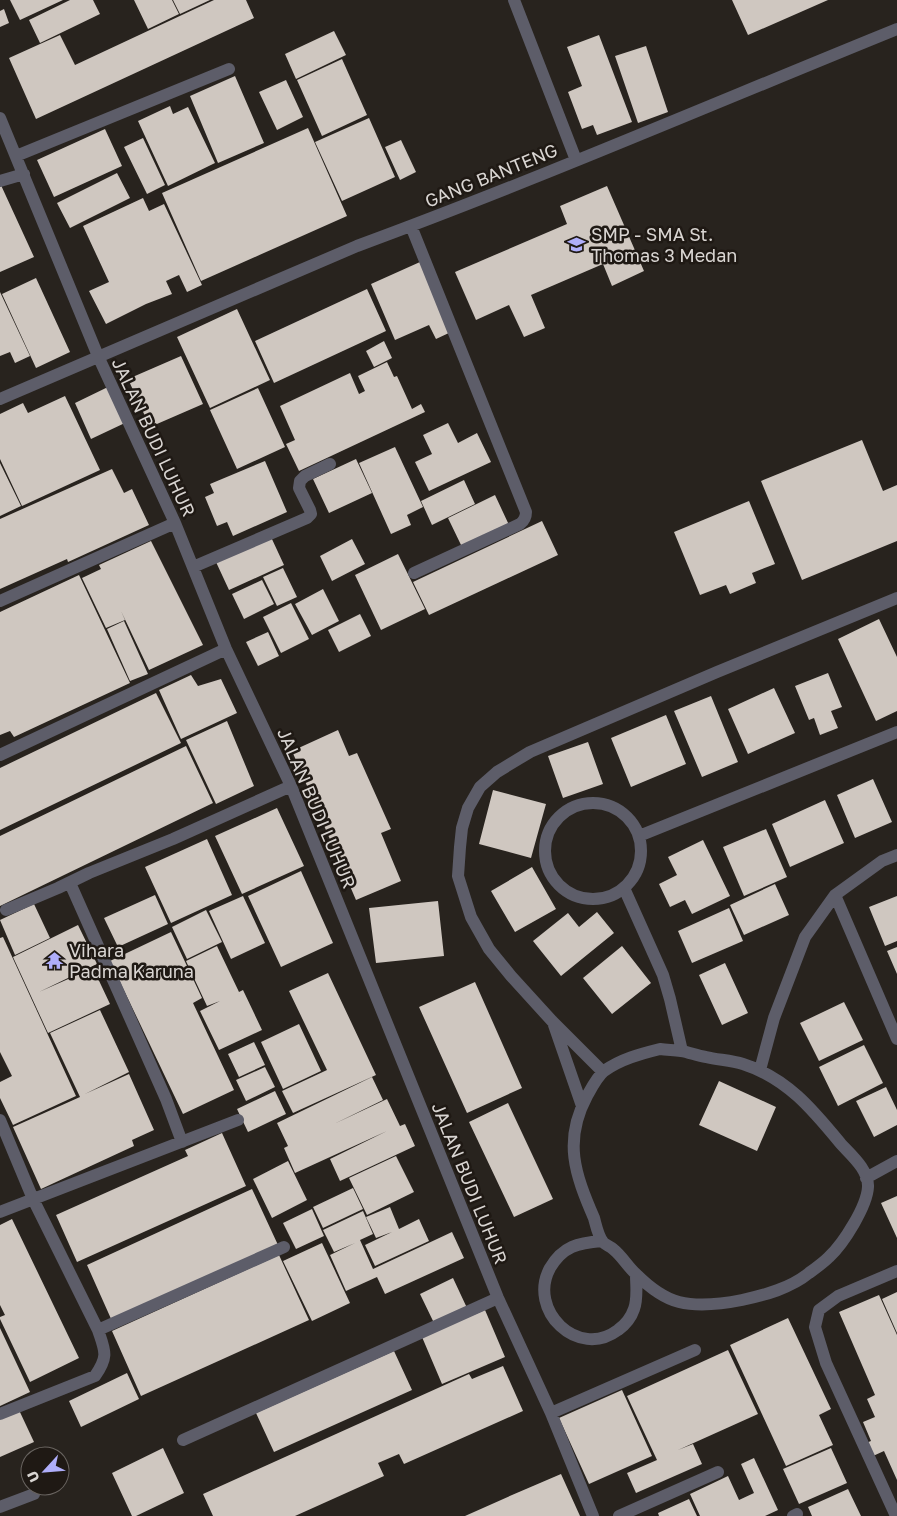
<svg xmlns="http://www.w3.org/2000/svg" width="897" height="1516" viewBox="0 0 897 1516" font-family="'Golos Text',sans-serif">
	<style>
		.building { fill: #cfc7c0 }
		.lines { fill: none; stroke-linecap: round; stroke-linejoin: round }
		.service { stroke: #5d5d69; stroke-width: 12 }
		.minor { stroke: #5d5d69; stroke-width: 12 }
		.labels { text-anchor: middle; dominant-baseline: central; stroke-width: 5; stroke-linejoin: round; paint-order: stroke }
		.street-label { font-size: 18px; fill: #d9d5d2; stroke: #1f1914 }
		.poi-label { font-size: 18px; fill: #d9d5d2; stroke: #1f1914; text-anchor: start }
	</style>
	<rect width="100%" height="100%" fill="#28231e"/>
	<path class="building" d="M10,0H63L20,20Z
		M70,0H93L100,14L40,43L29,20Z
		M134,0H172L179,14L148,29Z
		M173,0H210L180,14Z
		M214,0H246L254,18L36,119L9,58L60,35L75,65Z
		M732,0H828L748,35Z
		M4,9L9,23L0,27V11Z
		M334,31L346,55L296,79L285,54Z
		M599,35L632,122L597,135L593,125L582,129L568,92L582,86L567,47Z
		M646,46L668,112L638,123L615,56Z
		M342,59L367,115L322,136L297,80Z
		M235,76L264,143L218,163L190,96Z
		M286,80L303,117L277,130L259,92Z
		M170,106L173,114L188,107L215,163L168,186L138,121Z
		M369,118L395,177L342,201L315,142Z
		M308,128L347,216L201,281L162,193Z
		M105,129L122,166L54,197L37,160Z
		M143,138L165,185L147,194L124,147Z
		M401,140L416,172L400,180L385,147Z
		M117,173L130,198L70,228L57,203Z
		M0,183L34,257L0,272Z
		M607,186L644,271L612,286L603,264L531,295L545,328L524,337L509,305L476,320L455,272L567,224L560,206Z
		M143,198L149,211L164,204L202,285L187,292L179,275L166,281L172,294L146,304L106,324L89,291L109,282L83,226Z
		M420,262L451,332L436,339L429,325L395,340L371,284Z
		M36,278L70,352L36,368L2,294Z
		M367,289L386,331L274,383L255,341Z
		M0,292L30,356L15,363L10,352L0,356Z
		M237,309L270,380L210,408L177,337Z
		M384,341L392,358L374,367L366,351Z
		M181,356L203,404L150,427L128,379Z
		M387,362L394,377L397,376L412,409L421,404L425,412L299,471L286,444L295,440L280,406L350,373L359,394L365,391L358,376Z
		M110,386L127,422L91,439L75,403Z
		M258,388L285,447L237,469L210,410Z
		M65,396L100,470L22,506L0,459V414L23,403L28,413Z
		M448,423L458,443L477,433L491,462L429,491L415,462L432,454L423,435Z
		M862,440L883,491L897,485V541L802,580L761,481Z
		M395,447L423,507L407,515L411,525L391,534L359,463Z
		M356,459L372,493L329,513L313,479Z
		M265,461L287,512L233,536L227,522L217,526L205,497L214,493L210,484Z
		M0,463L21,506L0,516Z
		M112,469L124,493L132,489L149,525L68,562L67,559L0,589V519Z
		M464,480L475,504L432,525L421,501Z
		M495,495L509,525L462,547L448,518Z
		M749,501L775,564L752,573L756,583L730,594L726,585L700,595L674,532Z
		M542,521L558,555L429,615L413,582Z
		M271,537L284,565L229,590L216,562Z
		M352,539L365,564L332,581L320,556Z
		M151,541L203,645L149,670L121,611L125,620L106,628L82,578L101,569L99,565Z
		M398,554L425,609L381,630L355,575Z
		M283,568L297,597L277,606L263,577Z
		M79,575L130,683L14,737L10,731L0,735V671L12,666L0,671V612Z
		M262,580L274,604L244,619L232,594Z
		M323,589L339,621L312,635L295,604Z
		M291,603L309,639L281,653L263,617Z
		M360,614L371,636L339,652L328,630Z
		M879,619L897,657V711L876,721L838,639Z
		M124,621L148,674L130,681L107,629Z
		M268,632L279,656L258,666L246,642Z
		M828,673L842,707L831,711L838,728L820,735L814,718L809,720L795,686Z
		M191,675L198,686L221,679L237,713L181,739L159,690Z
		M774,688L795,733L748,754L728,709Z
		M156,693L181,743L0,830V768Z
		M711,696L738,762L702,777L674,711Z
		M666,715L686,764L631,787L611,738Z
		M227,721L254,786L216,804L186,740Z
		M338,730L349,756L357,753L391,829L381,833L401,881L356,900L292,751Z
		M588,742L603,784L563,798L548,756Z
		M186,746L213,803L0,906V836Z
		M873,779L892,822L855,838L837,795Z
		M493,790L546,804L531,858L479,844Z
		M825,800L844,843L790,867L772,824Z
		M277,808L304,866L242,894L215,836Z
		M766,829L787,877L744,896L723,847Z
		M207,839L232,895L171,923L145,867Z
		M703,840L730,896L692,914L685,900L670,907L659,884L677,875L668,857Z
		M532,867L556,909L515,932L491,891Z
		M301,871L333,943L281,967L248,896Z
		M775,884L789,915L744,935L730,905Z
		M155,895L168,924L118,947L104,918Z
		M243,896L265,943L231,959L209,911Z
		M897,896V941L885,946L869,907Z
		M438,901L444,956L376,963L369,908Z
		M34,904L50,938L15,955L0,920Z
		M729,908L743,941L692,963L678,931Z
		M206,910L222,942L187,959L172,927Z
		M597,912L614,933L561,976L533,941L568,913L579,927Z
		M78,925L97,964L39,992L93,968L110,1004L48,1033L13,957Z
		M171,932L202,998L193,1003L234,1090L183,1114L110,961Z
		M3,937L76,1096L13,1125L0,1098V1082L12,1076L0,1052V938Z
		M217,946L239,992L243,990L262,1030L219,1050L200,1011L220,1001L207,1006L186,961Z
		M622,946L651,983L612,1014L583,978Z
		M897,947V974L887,951Z
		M725,963L748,1013L722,1025L699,975Z
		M328,973L376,1075L293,1113L282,1091L327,1070L289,991Z
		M475,982L522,1088L467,1113L419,1007Z
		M844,1002L863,1040L819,1061L800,1023Z
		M100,1010L129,1072L85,1094L129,1074L154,1130L132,1140L134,1146L41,1189L13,1127L80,1097L50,1033Z
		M299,1024L321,1071L283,1089L261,1042Z
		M254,1042L265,1065L239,1077L228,1054Z
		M864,1045L883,1083L838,1106L819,1067Z
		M265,1067L275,1087L246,1101L236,1080Z
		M372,1077L383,1100L334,1124L387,1099L400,1126L405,1124L415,1146L340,1181L330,1159L387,1131L295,1173L284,1148L288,1146L277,1123Z
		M719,1081L776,1107L757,1151L699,1125Z
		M886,1087L897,1110V1125L874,1137L856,1101Z
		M275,1091L286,1114L248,1132L237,1109Z
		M508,1103L553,1199L514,1217L469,1122Z
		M222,1133L246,1186L77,1262L56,1215L188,1156L185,1150Z
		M396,1156L414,1192L367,1215L349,1178Z
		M288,1161L307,1200L272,1218L253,1179Z
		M353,1188L363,1209L323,1228L313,1207Z
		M252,1189L278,1245L112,1321L87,1265Z
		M897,1196V1238L881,1203Z
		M390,1207L399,1229L419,1219L429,1241L375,1266L365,1245L392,1232L376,1238L366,1217Z
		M312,1209L324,1236L296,1249L283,1223Z
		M363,1211L373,1234L360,1240L373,1269L452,1232L464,1258L385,1294L377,1277L346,1291L330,1255L355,1243L334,1252L323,1230Z
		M12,1219L79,1358L30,1382L0,1319V1317L5,1315L0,1305V1225Z
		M322,1243L350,1303L312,1321L283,1261Z
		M279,1255L309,1320L141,1396L112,1331Z
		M453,1278L467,1308L434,1323L420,1294Z
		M897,1292V1333L882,1299Z
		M879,1295L897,1335V1480L884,1451L873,1456L866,1443L871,1441L863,1422L875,1417L867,1399L875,1395L839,1312Z
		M485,1310L505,1357L442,1384L422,1337Z
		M788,1318L831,1409L819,1415L833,1445L786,1466L730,1345Z
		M0,1328L30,1392L0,1406Z
		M728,1350L758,1414L678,1450L693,1444L702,1464L636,1493L627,1473L657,1460L627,1396Z
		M394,1351L412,1390L274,1452L256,1413Z
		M503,1366L523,1411L404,1464L399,1454L378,1463L384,1476L295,1516H213L203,1494L469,1374L472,1379Z
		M127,1373L139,1399L81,1427L69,1401Z
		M622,1390L652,1456L589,1484L559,1418Z
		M19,1410L34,1442L0,1457V1418Z
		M163,1448L184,1493L136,1516H132L112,1473Z
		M831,1448L847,1483L799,1504L783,1469Z
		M754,1458L778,1510L765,1516H700L690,1494L728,1476L739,1500L754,1493L741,1464Z
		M561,1474L580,1516H465L512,1495Z
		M848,1489L861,1516H812L808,1507Z
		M689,1499L697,1516H659L658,1513Z"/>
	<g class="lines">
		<path class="service" d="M619,1516L718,1472"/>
		<path class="minor" d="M514,0L576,160
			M0,118L98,356L175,523L226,649L291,786L498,1298L551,1413L593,1516
			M16,156L229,69
			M0,181L24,174
			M411,226L526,512C526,517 524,521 520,524L414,573
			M0,399L357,246C539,179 717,102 897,29
			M193,567L307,518L311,514L310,510L299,488L300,481L305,476L330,464
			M0,601L175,523
			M0,755L226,649
			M545 851a48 48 0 1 1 96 0a48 48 0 1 1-96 0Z
			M639,836L897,732
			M70,883L166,1099L182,1142
			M624,888L663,975L670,999L682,1051
			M835,895L897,1039
			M6,910L58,888L89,873L173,839L291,786
			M554,1025L582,1106
			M660,1049C667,1050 674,1050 681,1051C689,1052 697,1056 706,1057C718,1060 731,1060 743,1064C787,1078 813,1110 841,1144C851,1155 869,1170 868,1187C867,1206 844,1243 829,1257C823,1263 816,1268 809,1273C791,1288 765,1295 742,1300C722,1304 699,1307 679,1302C663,1298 647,1285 636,1274C628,1267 622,1256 613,1249C610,1246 605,1245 603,1242C598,1236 596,1225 594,1218C575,1174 563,1141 587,1096C592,1087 597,1077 604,1071C621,1059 640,1054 660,1049Z
			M760,1070L774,1018L805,937L835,895L882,861L897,855
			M603,1072L552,1021L511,976L489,949L471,917L458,876L460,847L462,828L468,808L480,787L497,772L530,752L717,672L897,598
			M0,1120L33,1199L98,1330C105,1351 109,1356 95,1376L0,1414
			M866,1178L897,1161
			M0,1212L238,1120
			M602,1241C578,1243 563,1246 550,1268C527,1310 578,1360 618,1330C625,1325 631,1318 634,1309C638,1298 636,1286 636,1275
			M98,1330L284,1247
			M551,1413L695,1350
			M183,1440L498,1298
			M0,1507L34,1494
			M793,1516L797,1514
			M896,1516L826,1363L815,1327L819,1310L838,1296L897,1271"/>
	</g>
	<defs>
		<symbol id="school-bare" viewBox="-9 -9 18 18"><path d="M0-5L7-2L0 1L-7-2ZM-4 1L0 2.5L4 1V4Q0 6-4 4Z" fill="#afaefa" stroke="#1f1914" stroke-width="2.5" paint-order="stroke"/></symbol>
		<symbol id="temple-bare" viewBox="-9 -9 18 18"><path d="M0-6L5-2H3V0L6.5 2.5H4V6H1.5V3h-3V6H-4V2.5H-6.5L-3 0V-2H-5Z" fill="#afaefa" stroke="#1f1914" stroke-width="2.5" paint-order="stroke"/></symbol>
	</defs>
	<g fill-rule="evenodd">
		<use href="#school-bare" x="564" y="232" width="25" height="25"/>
		<use href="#temple-bare" x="42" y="948" width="25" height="25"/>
	</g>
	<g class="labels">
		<g class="street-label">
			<text transform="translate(491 175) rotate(-22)">GANG BANTENG</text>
			<text transform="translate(154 437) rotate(65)">JALAN BUDI LUHUR</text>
			<text transform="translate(317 808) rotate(67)">JALAN BUDI LUHUR</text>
			<text transform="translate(470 1183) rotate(68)">JALAN BUDI LUHUR</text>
		</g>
		<g class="poi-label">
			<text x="591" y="234">SMP - SMA St.<tspan x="591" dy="21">Thomas 3 Medan</tspan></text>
			<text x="69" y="950">Vihara<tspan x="69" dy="21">Padma Karuna</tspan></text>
		</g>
	</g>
	<g transform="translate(45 1471) rotate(244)"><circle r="24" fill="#1f1914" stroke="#696460"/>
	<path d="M0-4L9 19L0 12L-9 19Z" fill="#afaefa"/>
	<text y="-8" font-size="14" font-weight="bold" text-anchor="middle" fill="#d9d5d2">U</text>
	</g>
</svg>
